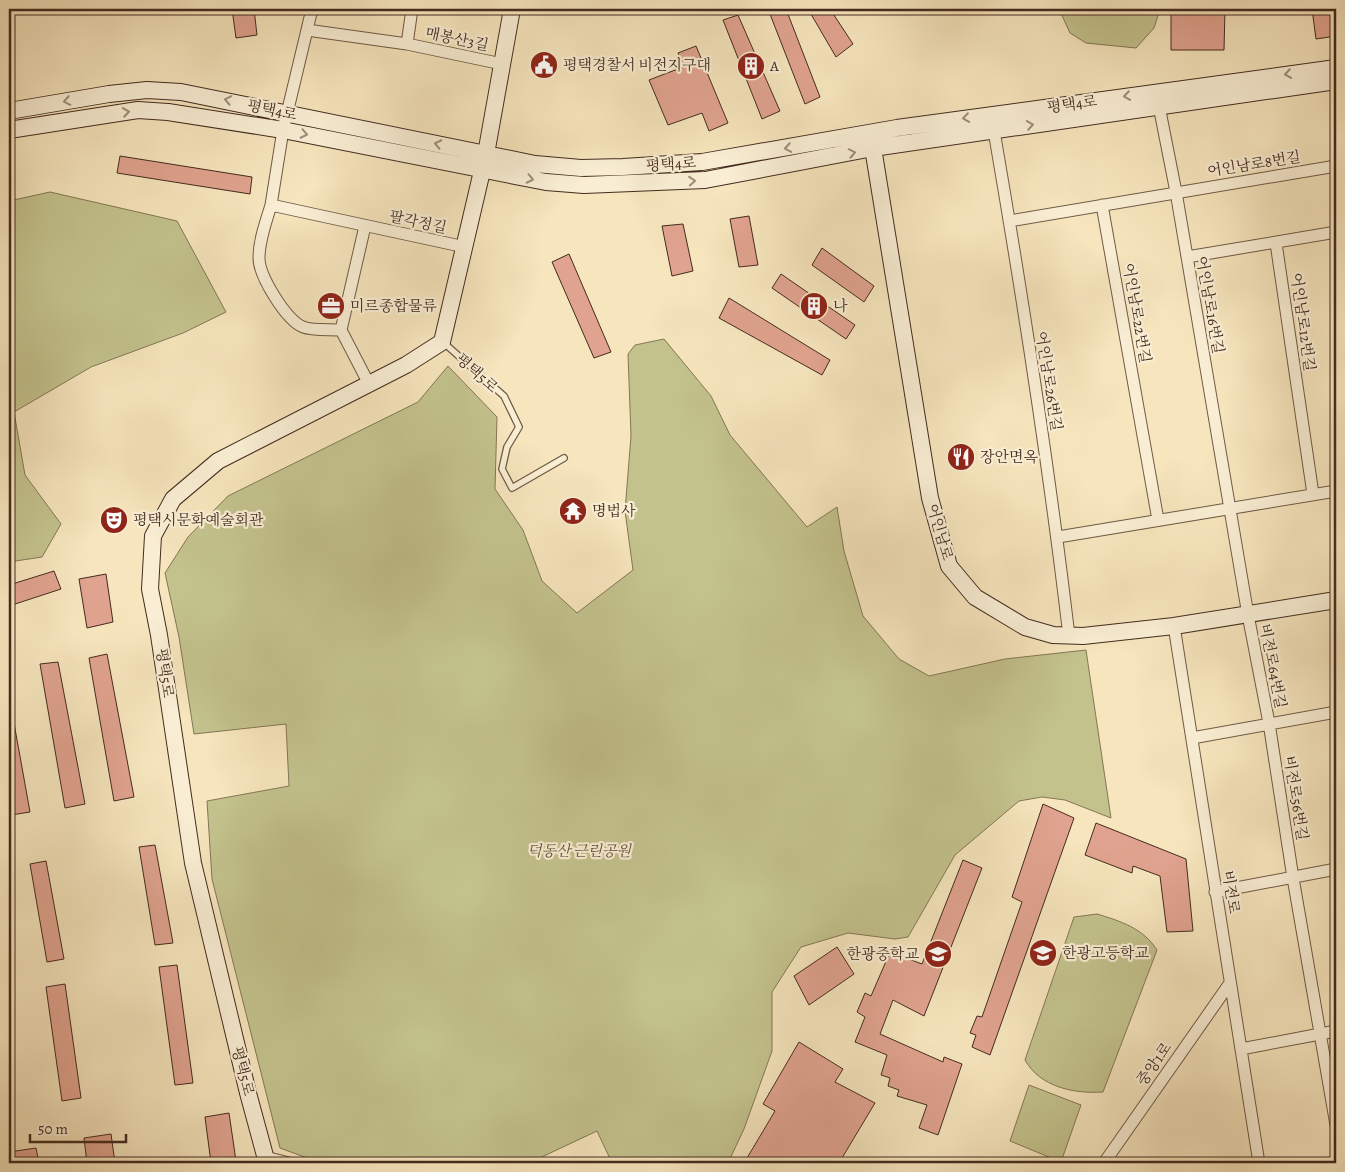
<svg xmlns="http://www.w3.org/2000/svg" width="1345" height="1172" viewBox="0 0 1345 1172" font-family="Alegreya,'Noto Serif KR',serif">
	<style>
		.green { fill: #c3c28d; stroke: #847656 }
		.building { fill: #e0a38f; stroke: #442b1f }
		.lines { fill: none; stroke-linecap: round; stroke-linejoin: round }
		.lane-casing { stroke: #705a46; stroke-width: 8 }
		.street-casing { stroke: #705a46; stroke-width: 13 }
		.secondary-casing { stroke: #442b1f; stroke-width: 18 }
		.lane { stroke: #f9eed4; stroke-width: 5.5 }
		.street { stroke: #f9eed4; stroke-width: 11 }
		.secondary { stroke: #f9eed4; stroke-width: 16 }
		.oneway { stroke: #9e8c7a }
		.labels { text-anchor: middle; dominant-baseline: central; stroke-width: 4.5; stroke-linejoin: round; paint-order: stroke }
		.street-label { font-size: 15px; fill: #442b1f; stroke: #f9eed4 }
		.poi-label { font-size: 15px; fill: #442b1f; stroke: #f9eed4; text-anchor: start }
		.park-label { font-size: 15px; font-style: italic; fill: #64513a; stroke: #f9eed4 }
	</style>
	<rect width="100%" height="100%" fill="#f6e5bd"/>
	<filter id="stains"><feTurbulence type="fractalNoise" baseFrequency=".004" numOctaves="4"/><feColorMatrix values="0 0 0 0 .2 0 0 0 0 .09 0 0 0 0 .02 0 0 0 .5 -.17"/></filter>
	<radialGradient id="worn" r=".72"><stop offset=".6" stop-color="#630" stop-opacity="0"/><stop offset="1" stop-color="#630" stop-opacity=".3"/></radialGradient>
	<path class="green" d="M1059,9H1160L1154,28L1136,48L1086,43L1070,33Z
		M50,192L177,221L226,312L183,333L91,367L14,412L25,475L61,524L42,557L9,562V201Z
		M664,339L711,396L730,435L807,527L837,507L844,551L863,616L899,659L929,676L1005,659L1086,650L1111,818L1065,800L1042,797L1019,801L955,855L908,937L895,939L848,933L801,947L772,992V1051L744,1129L728,1163H612L597,1131L529,1163H321L280,1148L212,879L207,801L289,786L286,724L194,734L179,637L165,573L188,537L228,496L418,402L448,366L497,417L495,489L523,530L542,581L577,613L633,570L625,511L631,436L628,354L635,345Z
		M1097,914C1120,921 1143,928 1157,950L1103,1092C1074,1094 1040,1087 1025,1060L1074,917Z
		M1029,1085L1081,1105L1061,1162L1010,1141Z"/>
	<path class="building" d="M232,9H254L257,35L236,38Z
		M768,9H786L820,97L805,104Z
		M808,9H830L853,44L836,57Z
		M1171,9H1225L1224,50H1171Z
		M1312,9H1336V36L1316,39Z
		M738,15L780,111L762,119L723,20Z
		M696,46L728,123L709,131L702,113L668,125L649,80L683,67L678,53Z
		M120,156L252,177L250,194L117,173Z
		M749,216L758,265L739,267L730,219Z
		M683,224L693,271L672,276L662,226Z
		M822,248L874,286L864,302L812,265Z
		M569,254L611,352L594,358L552,262Z
		M781,274L855,325L846,339L772,288Z
		M729,298L830,360L822,375L719,318Z
		M54,571L61,589L9,606V585Z
		M106,574L113,622L87,628L79,579Z
		M107,654L134,797L114,801L89,658Z
		M58,662L85,804L65,808L40,664Z
		M14,723L30,812L11,815L9,804V724Z
		M1043,804L1074,818L990,1055L972,1047L976,1035L970,1033L977,1016L982,1017L1022,902L1012,897Z
		M1096,823L1186,859L1193,931L1167,932L1160,876L1133,866L1132,873L1085,855Z
		M155,845L173,943L155,945L139,847Z
		M963,860L982,868L924,1016L893,1000L880,1034L943,1062L944,1057L962,1064L938,1135L919,1128L927,1105L897,1096L899,1090L888,1086L890,1078L881,1075L887,1055L855,1042L865,1017L857,1012L865,993L871,996L890,952L922,964Z
		M46,861L64,959L47,962L30,864Z
		M837,947L854,974L809,1005L794,976Z
		M177,965L193,1083L175,1085L159,967Z
		M65,984L81,1098L62,1101L46,987Z
		M799,1042L843,1069L835,1082L875,1103L839,1163H744L775,1111L763,1104Z
		M229,1113L236,1161L211,1163L205,1117Z
		M111,1134L115,1163H87L84,1138Z
		M36,1148L39,1163H9V1152Z"/>
	<g class="lines">
		<defs>
			<path id="lane" d="M444,343L504,396L519,427L507,447L502,469L512,488L564,458"/>
			<path id="street" d="M312,9L283,130L271,205L465,247
				M307,30L407,44L502,64
				M407,44L412,9
				M1159,106L1176,192L1248,615L1269,723L1293,878L1336,1125
				M994,131C1023,299 1049,467 1069,636
				M271,205C266,222 259,240 259,258C259,276 286,320 303,327C313,331 330,329 341,330L365,226
				M1102,205L1158,520
				M1009,221L1336,166
				M1276,243L1313,494
				M1187,257L1336,232
				M341,330L369,384
				M1058,537L1336,491
				M1174,626L1259,1163
				M1192,738L1336,712
				M1215,892L1336,869
				M1241,1049L1336,1031
				M265,1157L289,1163
				M1104,1163L1230,983"/>
			<path id="secondary" d="M9,111L109,94L147,90L181,92L535,164L581,168L623,167L702,162L897,128L1336,68
				M9,130L138,110L168,112L283,130L546,182L584,185L705,180L873,148L1336,81
				M873,148L930,498L949,566L975,597L1025,627L1053,635L1083,636L1174,626L1336,600
				M267,1163L248,1093L193,863L159,635L150,589L153,536L173,499L218,461L406,365L442,342L486,154L512,9"/>
		</defs>
		<use href="#lane" class="lane-casing"/>
		<use href="#street" class="street-casing"/>
		<use href="#secondary" class="secondary-casing"/>
		<use href="#lane" class="lane"/>
		<use href="#street" class="street"/>
		<use href="#secondary" class="secondary"/>
	</g>
	<defs><path id="oneway-chevron" d="M-2-3.5L2.5 0L-2 3.5" fill="none" stroke-width="1.6" stroke-linecap="round" stroke-linejoin="round" transform="scale(1.25)"/></defs>
	<g class="oneway">
		<use href="#oneway-chevron" transform="translate(1288 74) rotate(172)"/>
		<use href="#oneway-chevron" transform="translate(1127 96) rotate(172)"/>
		<use href="#oneway-chevron" transform="translate(228 100) rotate(-169)"/>
		<use href="#oneway-chevron" transform="translate(67 101) rotate(169)"/>
		<use href="#oneway-chevron" transform="translate(126 112) rotate(-9)"/>
		<use href="#oneway-chevron" transform="translate(966 118) rotate(172)"/>
		<use href="#oneway-chevron" transform="translate(1030 125) rotate(-9)"/>
		<use href="#oneway-chevron" transform="translate(304 134) rotate(12)"/>
		<use href="#oneway-chevron" transform="translate(438 144) rotate(-168)"/>
		<use href="#oneway-chevron" transform="translate(788 148) rotate(170)"/>
		<use href="#oneway-chevron" transform="translate(852 153) rotate(-11)"/>
		<use href="#oneway-chevron" transform="translate(530 179) rotate(12)"/>
		<use href="#oneway-chevron" transform="translate(692 181) rotate(-4)"/>
	</g>
	<defs>
		<symbol id="civic-disc" viewBox="-11 -11 22 22"><circle r="9.5" fill="#8f2418" stroke="#f9eed4"/><path d="M-.6-6.5H3V-4.5H.6V-3L4-1V1h2V6H-6V1h2V-1L-.6-3ZM-1.2 2.5V6h2.4V2.5Z" fill="#fff"/></symbol>
		<symbol id="building-disc" viewBox="-11 -11 22 22"><circle r="9.5" fill="#8f2418" stroke="#f9eed4"/><path d="M-4-6H4V6H1V3H-1V6H-4ZM-2.5-4.3h1.7v1.8h-1.7ZM.8-4.3h1.7v1.8H.8ZM-2.5-1h1.7V.8h-1.7ZM.8-1h1.7V.8H.8Z" fill="#fff"/></symbol>
		<symbol id="office-disc" viewBox="-11 -11 22 22"><circle r="9.5" fill="#8f2418" stroke="#f9eed4"/><path d="M-6-3h4V-5.5h4V-3h4V5H-6ZM-1-4.5V-3h2v-1.5ZM-6 0V1H6V0Z" fill="#fff"/></symbol>
		<symbol id="restaurant-disc" viewBox="-11 -11 22 22"><circle r="9.5" fill="#8f2418" stroke="#f9eed4"/><path d="M-5-6h1v4h1v-4h1v4h1v-4h1v5L-1.5 .5V6h-2V.5L-5-1ZM5-6V6H3V1.5H1.5Q1.5-4 5-6Z" fill="#fff"/></symbol>
		<symbol id="temple-disc" viewBox="-11 -11 22 22"><circle r="9.5" fill="#8f2418" stroke="#f9eed4"/><path d="M0-6L5-2H3V0L6.5 2.5H4V6H1.5V3h-3V6H-4V2.5H-6.5L-3 0V-2H-5Z" fill="#fff"/></symbol>
		<symbol id="theatre-disc" viewBox="-11 -11 22 22"><circle r="9.5" fill="#8f2418" stroke="#f9eed4"/><path d="M-5-5.5Q0-4 5-5.5V0Q5 5 0 6Q-5 5-5 0ZM-3.3-2.5H-1v1.5H-3.3ZM1-2.5H3.3v1.5H1ZM-2.8 1Q0 5.5 2.8 1Z" fill="#fff"/></symbol>
		<symbol id="school-disc" viewBox="-11 -11 22 22"><circle r="9.5" fill="#8f2418" stroke="#f9eed4"/><path d="M0-5L7-2L0 1L-7-2ZM-4 1L0 2.5L4 1V4Q0 6-4 4Z" fill="#fff"/></symbol>
	</defs>
	<g fill-rule="evenodd">
		<use href="#civic-disc" x="528" y="49" width="32" height="32"/>
		<use href="#building-disc" x="735" y="50" width="32" height="32"/>
		<use href="#office-disc" x="315" y="290" width="32" height="32"/>
		<use href="#building-disc" x="798" y="290" width="32" height="32"/>
		<use href="#restaurant-disc" x="945" y="441" width="32" height="32"/>
		<use href="#temple-disc" x="557" y="495" width="32" height="32"/>
		<use href="#theatre-disc" x="98" y="504" width="32" height="32"/>
		<use href="#school-disc" x="1027" y="937" width="32" height="32"/>
		<use href="#school-disc" x="922" y="938" width="32" height="32"/>
	</g>
	<g class="labels">
		<g class="street-label">
			<text transform="translate(457 39) rotate(12)">매봉산3길</text>
			<text transform="translate(1072 104) rotate(-8)">평택4로</text>
			<text transform="translate(272 110) rotate(12)">평택4로</text>
			<text transform="translate(671 164) rotate(-4)">평택4로</text>
			<text transform="translate(1254 164) rotate(-9)">어인남로8번길</text>
			<text transform="translate(418 222) rotate(12)">팔각정길</text>
			<text transform="translate(1210 305) rotate(80)">어인남로16번길</text>
			<text transform="translate(1137 313) rotate(80)">어인남로22번길</text>
			<text transform="translate(1303 322) rotate(82)">어인남로12번길</text>
			<text transform="translate(477 373) rotate(42)">평택5로</text>
			<text transform="translate(1049 381) rotate(81)">어인남로26번길</text>
			<text transform="translate(940 532) rotate(74)">어인남로</text>
			<text transform="translate(1273 666) rotate(79)">비전로64번길</text>
			<text transform="translate(165 673) rotate(82)">평택5로</text>
			<text transform="translate(1296 798) rotate(81)">비전로56번길</text>
			<text transform="translate(1231 892) rotate(81)">비전로</text>
			<text transform="translate(1154 1064) rotate(-55)">중앙1로</text>
			<text transform="translate(243 1071) rotate(76)">평택5로</text>
		</g>
		<g class="poi-label">
			<text x="563" y="65">평택경찰서 비전지구대</text>
			<text x="770" y="66">A</text>
			<text x="350" y="306">미르종합물류</text>
			<text x="833" y="306">나</text>
			<text x="980" y="457">장안면옥</text>
			<text x="592" y="511">명법사</text>
			<text x="133" y="520">평택시문화예술회관</text>
			<text x="1062" y="953">한광고등학교</text>
			<text x="919" y="954" text-anchor="end">한광중학교</text>
		</g>
		<g class="park-label">
			<text x="579" y="851">덕동산 근린공원</text>
		</g>
	</g>
	<rect width="1345" height="1172" fill="none" stroke="#f6e5bd" stroke-width="30"/>
	<rect x="10" y="10" width="1325" height="1152" fill="none" stroke="#442b1f" stroke-width="2.5"/>
	<rect x="15" y="15" width="1315" height="1142" fill="none" stroke="#442b1f"/>
	<path d="M30 1134v8h96v-8" fill="none" stroke="#442b1f" stroke-width="2.5"/>
	<text x="38" y="1134" font-size="15" fill="#442b1f" stroke="#f9eed4" stroke-width="4" paint-order="stroke">50 m</text>
	<rect width="100%" height="100%" filter="url(#stains)"/>
	<rect width="100%" height="100%" fill="url(#worn)"/>
</svg>
